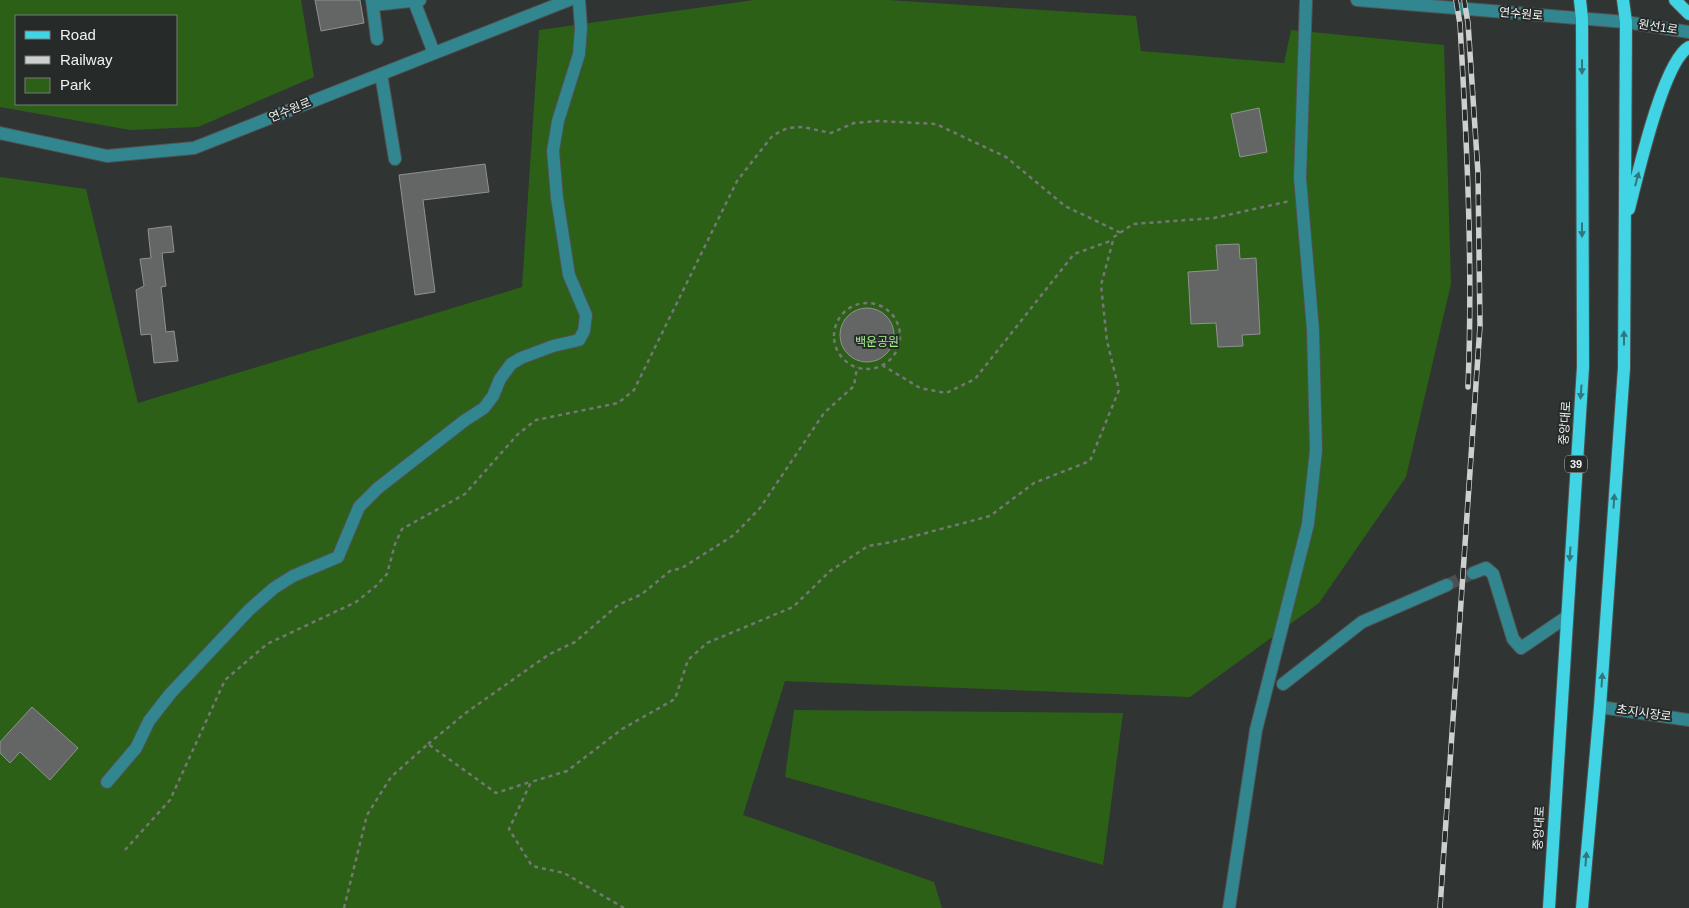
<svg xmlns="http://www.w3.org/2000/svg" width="1689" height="908" viewBox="0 0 1689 908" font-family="Arial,'Noto Sans KR',sans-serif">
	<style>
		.green { fill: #2c6017; fill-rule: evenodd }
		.building { fill: #636664; stroke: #8f9290 }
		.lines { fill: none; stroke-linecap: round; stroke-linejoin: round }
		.minor-tunnel { stroke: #4d5050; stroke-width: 12; stroke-dasharray: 12 6; stroke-linecap: butt }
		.minor-casing { stroke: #4f5251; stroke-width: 14 }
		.major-casing { stroke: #4f5251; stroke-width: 14 }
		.path { stroke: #747776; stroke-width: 2.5; stroke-dasharray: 4 4; stroke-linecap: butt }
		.minor { stroke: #328690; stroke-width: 12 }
		.major { stroke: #41d4e4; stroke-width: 12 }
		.rail-casing { stroke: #cdd0cf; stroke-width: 5.5 }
		.rail { stroke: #262a29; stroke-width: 4; stroke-dasharray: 11; stroke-linecap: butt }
		.oneway { fill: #32767d }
		.labels { text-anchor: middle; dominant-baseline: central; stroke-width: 4; stroke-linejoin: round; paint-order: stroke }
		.shield { fill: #262a29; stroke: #b3b6b5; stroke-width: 1 }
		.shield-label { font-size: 11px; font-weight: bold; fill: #eff2f1 }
		.street-label { font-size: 12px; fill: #eff2f1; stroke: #262a29 }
		.park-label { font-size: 12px; fill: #a2ec8a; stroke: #262a29 }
	</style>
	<rect width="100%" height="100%" fill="#303433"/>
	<path class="green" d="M0,0H301L314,77L198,127L130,130L0,107ZM16,16H176V104H16Z
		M754,0H888L1136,16L1141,51L1284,63L1291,30L1444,45L1451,284L1406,477L1319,603L1190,697L785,681L743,815L934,882L942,908H0V177L86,189L138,403L522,287L539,30Z
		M794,710L1123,713L1103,865L785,777Z"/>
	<path class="building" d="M315,0H360L364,23L321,31Z
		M1259,108L1267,152L1240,157L1231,114Z
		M485,164L489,192L423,200L435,292L415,295L399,175Z
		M171,226L174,252L162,253L166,286L161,287L166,332L174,331L178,361L154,363L151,334L141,335L136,290L144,286L140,259L151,258L148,229Z
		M1239,244L1240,259L1256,258L1260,334L1242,335L1243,346L1218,347L1216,323L1191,324L1188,272L1218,270L1216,245Z
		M840 335a27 27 0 1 1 54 0a27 27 0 1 1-54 0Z
		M32,707L78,748L50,780L20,752L10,763L0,753V742Z"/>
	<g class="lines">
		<path class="minor-tunnel" d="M1447,585L1473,573"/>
		<defs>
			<path id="minor" d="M372,0L377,39
				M1357,0L1626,22L1689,32
				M414,1L434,53
				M373,5L420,0
				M381,74L395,159
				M0,133L107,156L194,148L569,0
				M1473,573L1486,568L1493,574L1513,639L1521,648L1565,618
				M1283,684L1362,622L1447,585
				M1600,707L1689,720
				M107,782L136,748L149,721L170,694L249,610L274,588L293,576L338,557L359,507L378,488L464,421L484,408L493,396L500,379L511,364L521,358L553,346L579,340L584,331L586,315L569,275L557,198L553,151L558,121L579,54L581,28L579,0
				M1229,908L1256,730L1308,524L1316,450L1313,330L1300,178L1306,0"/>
			<path id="major" d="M1675,0L1689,14
				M1629,209C1637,178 1663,61 1689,47
				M1549,908L1583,367L1582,19L1580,0
				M1582,908L1600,707L1624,368L1626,22L1623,0"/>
		</defs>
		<use href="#minor" class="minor-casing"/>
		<use href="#major" class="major-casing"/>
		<path class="path" d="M834 336a33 33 0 1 1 66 0a33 33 0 1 1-66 0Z
			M882,365L920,388L946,393L975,379L1074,254L1113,240
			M428,744L467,712L548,655L575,642L618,605L642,594L670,571L682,568L734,535L760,508L824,413L854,386L857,367
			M125,850L170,800L225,680L267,644L356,602L376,586L387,574L395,544L402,529L465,494L518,434L536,420L618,403L634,390L737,181L773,135L788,128L803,127L831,133L854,123L878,121L936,124L1006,157L1065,206L1121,233
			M344,908L367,815L391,777L428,744L496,793L530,782
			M624,908L564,873L532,866L509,829L531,782L567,771L622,729L675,699L688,660L707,643L793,607L830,571L868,546L892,542L990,516L1034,483L1090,461L1119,390L1107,341L1101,285L1114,237L1133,224L1214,218L1290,201"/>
		<use href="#minor" class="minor"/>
		<use href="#major" class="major"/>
		<defs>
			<path id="rail" d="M1456,0L1460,24C1467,145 1473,266 1468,387
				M1440,908L1480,326L1478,173L1468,23L1464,0"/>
		</defs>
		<use href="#rail" class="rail-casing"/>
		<use href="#rail" class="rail"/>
	</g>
	<defs><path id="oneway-solid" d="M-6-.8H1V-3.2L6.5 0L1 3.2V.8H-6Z" transform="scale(1.25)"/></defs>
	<g class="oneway">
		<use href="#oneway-solid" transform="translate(1582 67) rotate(90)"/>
		<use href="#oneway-solid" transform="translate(1637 179) rotate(-75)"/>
		<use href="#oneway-solid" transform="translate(1582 230) rotate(90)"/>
		<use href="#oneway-solid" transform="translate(1624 338) rotate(-90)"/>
		<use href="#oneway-solid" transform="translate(1581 392) rotate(94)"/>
		<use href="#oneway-solid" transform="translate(1614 501) rotate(-86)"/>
		<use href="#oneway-solid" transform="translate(1570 554) rotate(94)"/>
		<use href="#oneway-solid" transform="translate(1602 680) rotate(-86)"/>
		<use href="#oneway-solid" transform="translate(1586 859) rotate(-85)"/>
	</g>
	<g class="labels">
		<rect class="shield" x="1565" y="455.5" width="22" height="17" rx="4"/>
		<g class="shield-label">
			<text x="1576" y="464">39</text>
		</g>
		<g class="street-label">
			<text transform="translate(1521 14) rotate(5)">연수원로</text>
			<text transform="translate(1658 27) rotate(9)">원선1로</text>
			<text transform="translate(290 110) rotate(-22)">연수원로</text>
			<text transform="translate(1565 423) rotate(-86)">중앙대로</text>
			<text transform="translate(1644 713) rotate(8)">초지시장로</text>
			<text transform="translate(1539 828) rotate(-87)">중앙대로</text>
		</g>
		<g class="park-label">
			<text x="877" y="342">백운공원</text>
		</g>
	</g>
	<rect x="15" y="15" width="162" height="90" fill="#262a29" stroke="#767a79"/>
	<rect x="25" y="31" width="25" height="8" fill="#41d4e4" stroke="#767a79"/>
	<text x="60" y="40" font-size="15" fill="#eff2f1">Road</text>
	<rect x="25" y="56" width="25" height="8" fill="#cdd0cf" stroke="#767a79"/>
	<text x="60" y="65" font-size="15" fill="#eff2f1">Railway</text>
	<rect x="25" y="78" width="25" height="15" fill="#2c6017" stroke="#767a79"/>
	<text x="60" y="90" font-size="15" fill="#eff2f1">Park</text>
</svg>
